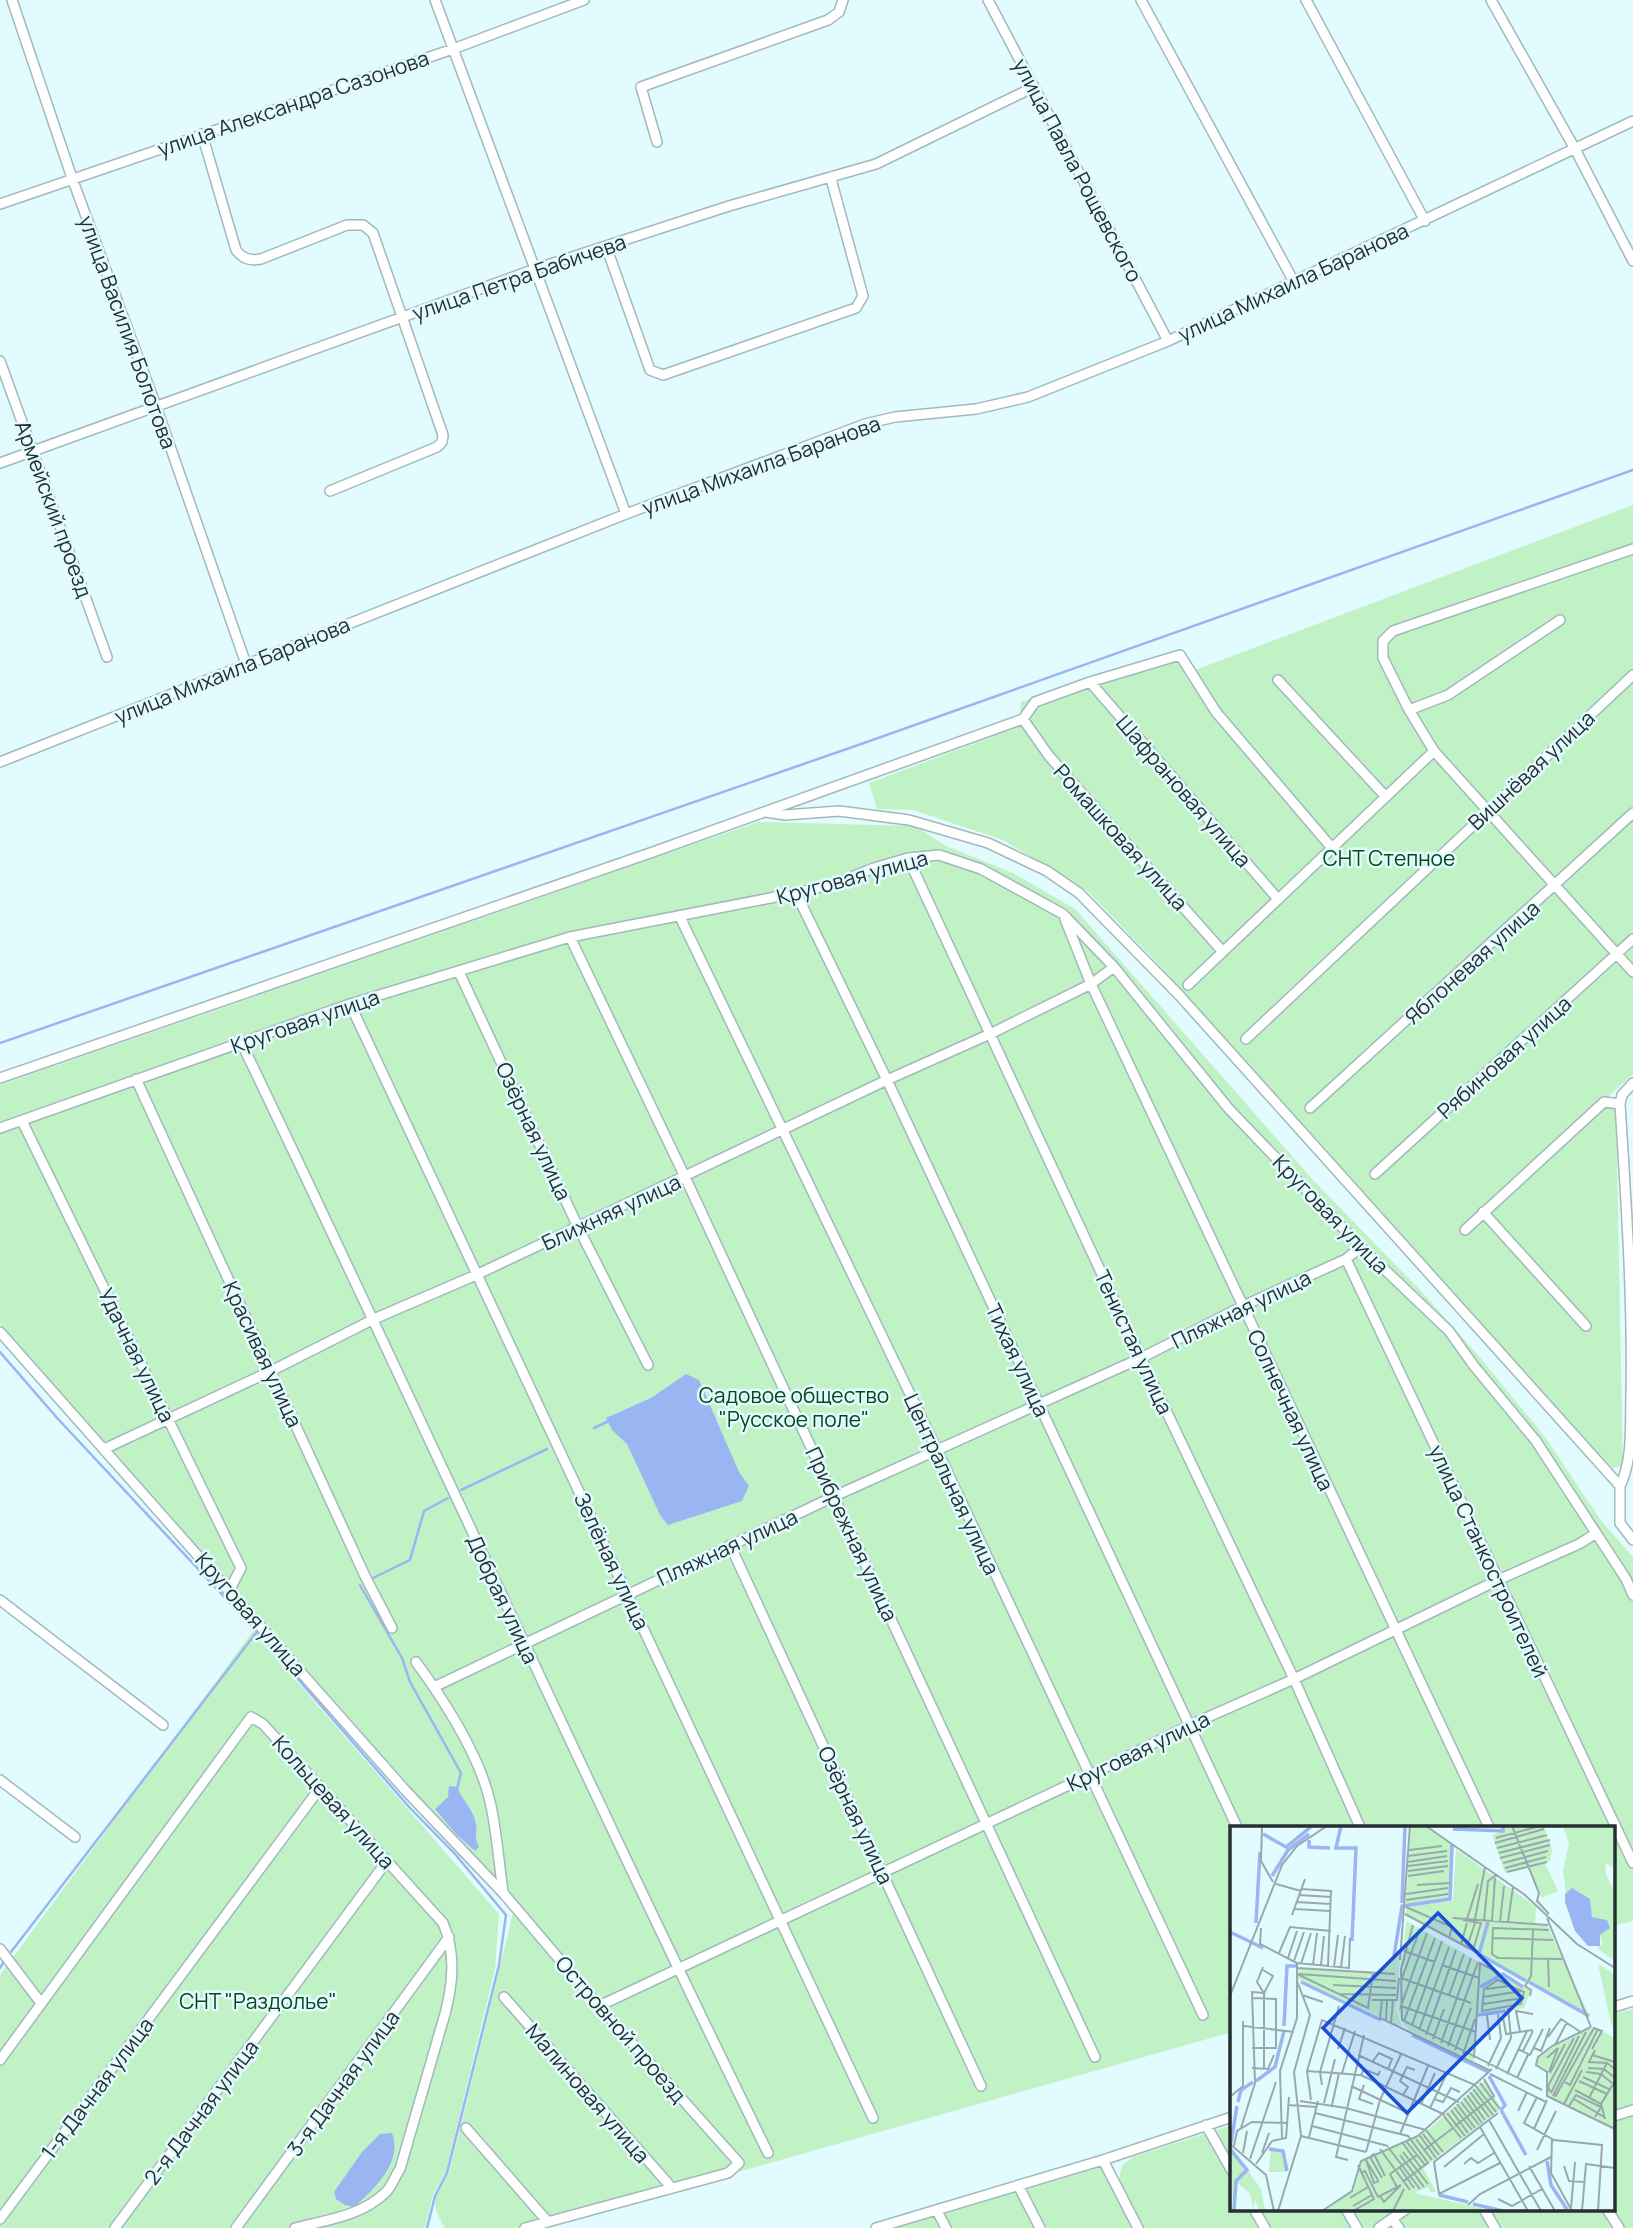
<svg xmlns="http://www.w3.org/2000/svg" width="1633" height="2228" viewBox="0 0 1633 2228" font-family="Manrope,sans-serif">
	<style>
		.green { fill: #c1f2c5 }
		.water { fill: #9ab6f2 }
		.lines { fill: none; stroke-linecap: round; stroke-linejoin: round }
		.stream { stroke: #9ab6f2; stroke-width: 2.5 }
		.minor-casing { stroke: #a1b9bc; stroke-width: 12 }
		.minor { stroke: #fff; stroke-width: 9 }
		.labels { text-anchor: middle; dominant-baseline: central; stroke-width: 5; stroke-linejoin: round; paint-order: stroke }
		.street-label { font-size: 21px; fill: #262f31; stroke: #e2fbff }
		.park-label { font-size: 21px; fill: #074618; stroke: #e2fbff }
		.inset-river { fill: none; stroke: #9ab6f2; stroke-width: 3.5 }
		.inset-road { fill: none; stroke: #97a9ad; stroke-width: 2 }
		.view { fill: #1d4ed8; fill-opacity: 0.15; stroke: #1d4ed8; stroke-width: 3.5 }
		.inset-edge { fill: none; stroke: #262f31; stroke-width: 3.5 }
	</style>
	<rect width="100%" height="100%" fill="#e2fbff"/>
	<path class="green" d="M1633,505V1074L1608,1097L1616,1108L1623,1467L1609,1468L1150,955L1087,891L1003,840L913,810L877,809L869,783L1019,727L1021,702L1181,649L1195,670Z
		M758,822L915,826L946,846L1013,873L1075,909L1313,1180L1422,1292L1477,1354L1545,1437L1602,1522L1633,1557V1921L1614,1926V1827H1232V2032L541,2228H445C429,2201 434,2199 449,2173L515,1905L0,1324V1085Z
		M253,1631L499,1914L495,1969L446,2172L433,2195L425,2228H0V1975Z
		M1633,2009V2228H1144L1119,2179L1122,2166L1133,2157L1232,2125V2209H1614V2014Z
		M1101,2167L1133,2228H894Z"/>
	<path class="water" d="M686,1374L699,1380L739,1472L749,1486L742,1501L668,1525L660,1515L627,1444L612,1430L606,1418L651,1398Z
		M449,1786L457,1787C462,1800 474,1810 476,1824C478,1835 473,1834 479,1847L475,1851L456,1834L435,1809L448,1797Z
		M392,2133C403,2162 375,2189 354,2207L345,2205L336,2199L334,2192L362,2152L380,2134Z"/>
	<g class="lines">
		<path class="stream" d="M0,1043L864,743L1633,470
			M0,1352L58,1419L257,1632L410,1808L455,1854L506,1915L499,1965L447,2173L435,2196L427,2228
			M594,1428L607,1422
			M461,1490L547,1449
			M373,1578L410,1560L424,1511L448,1498
			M360,1585L402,1658L410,1682L461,1773L457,1789
			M11,1952L256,1633
			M0,1968L3,1963"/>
		<defs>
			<path id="minor" d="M12,0L72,178L156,406L246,664
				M435,0L626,514
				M988,0L1168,341
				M1141,0L1294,282
				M1306,0L1425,221
				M1491,0L1575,149L1633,261
				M202,134L236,250C243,259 250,261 261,259L347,225H363L373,233L443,435L442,442L437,447L330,491
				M657,142L641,87L828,20L839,12L843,0
				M0,204L453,49L584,0
				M606,246L650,370L663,375L856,308L863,296L831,179
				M0,361L107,657
				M0,463L535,269L729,206L876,164L1034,87
				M1633,549L1393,631L1383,641V658L1409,710L1434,751L1633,972
				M1278,680L1386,797
				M1090,682L1278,899
				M1409,710L1448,695L1560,620
				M1023,719L1049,756L1223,952
				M0,762L626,514L865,424L895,417L976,409L1028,397L1168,341L1633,121
				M766,812L785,815L839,811L909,820L988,843L1047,871L1079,893L1179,995L1620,1486V1523L1633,1540
				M908,858L1141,1358L1294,1679L1360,1827
				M796,893L887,1080L1237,1827
				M680,917L937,1450L1203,2015
				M1065,919L1091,984L1489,1827
				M570,937L685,1177L1095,2057
				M459,972L578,1227L648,1365
				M1188,985L1434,751
				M350,1004L873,2118
				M1246,1039L1633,675
				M242,1044C419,1412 587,1785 768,2153
				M0,1078L653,852L1023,719L1035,702L1090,682L1180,655L1216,712L1332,848
				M136,1079L365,1576L392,1628
				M1310,1108L1633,813
				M22,1121L241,1568L230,1589
				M0,1128L350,1004L570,937L796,893L837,883L874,868L908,858L939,855L981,869L1063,914L1114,967L1229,1109L1361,1247L1449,1331L1474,1366L1536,1441L1626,1579L1633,1595
				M1375,1174L1633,939
				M1483,1212L1586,1326
				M1465,1230L1604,1102L1620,1104
				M1346,1259L1633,1863
				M0,1332L406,1791L504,1894L599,2006L739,2163L728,2173L525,2228
				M104,1449L271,1371L374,1319L476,1275L887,1080L990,1034L1091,984L1114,967
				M1620,1486C1633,1460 1630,1426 1631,1397C1633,1299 1626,1201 1620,1104L1622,1095L1633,1083
				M730,1545L981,2086
				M0,1600L163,1725
				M416,1662C446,1703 481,1757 491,1806C497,1834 499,1864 503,1892
				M434,1687L835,1496L1141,1358L1243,1306L1346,1259L1361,1247
				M0,1780L75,1837
				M0,1949L41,2003
				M504,1997L672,2188
				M599,2006L1090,1775L1190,1725L1294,1679L1498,1580L1579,1544L1595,1534
				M1614,2007L1633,2001
				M0,2060L251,1717L263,1724L443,1923C456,1953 453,1983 445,2014L400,2169C395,2176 392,2186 386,2192C362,2216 326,2220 295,2228
				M1614,2116L1633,2110
				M1206,2125L1232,2171
				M466,2128L548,2222
				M1103,2160L1138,2228
				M1018,2185L1040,2228
				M1254,2209L1265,2228
				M1346,2209L1357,2228
				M1484,2209L1495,2228
				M1607,2209L1619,2228
				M937,2211L946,2228
				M0,2219L320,1788
				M1392,2219L1399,2228
				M115,2228L387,1861
				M236,2228L449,1937
				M876,2228L1103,2160L1232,2117
				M1379,2228L1406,2209"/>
		</defs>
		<use href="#minor" class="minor-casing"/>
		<use href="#minor" class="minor"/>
	</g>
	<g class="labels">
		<g class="street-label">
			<text transform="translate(293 103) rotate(-19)">улица Александра Сазонова</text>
			<text transform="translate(1078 170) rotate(62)">улица Павла Рощевского</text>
			<text transform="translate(519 277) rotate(-19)">улица Петра Бабичева</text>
			<text transform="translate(1293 282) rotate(-25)">улица Михаила Баранова</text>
			<text transform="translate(128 332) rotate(70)">улица Василия Болотова</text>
			<text transform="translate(761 465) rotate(-20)">улица Михаила Баранова</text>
			<text transform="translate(54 509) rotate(70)">Армейский проезд</text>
			<text transform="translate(232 670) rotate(-22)">улица Михаила Баранова</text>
			<text transform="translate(1531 770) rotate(-43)">Вишнёвая улица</text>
			<text transform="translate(1184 791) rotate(49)">Шафрановая улица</text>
			<text transform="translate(1121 837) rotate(48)">Ромашковая улица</text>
			<text transform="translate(852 877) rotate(-15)">Круговая улица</text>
			<text transform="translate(1472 962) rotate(-42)">Яблоневая улица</text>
			<text transform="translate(305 1021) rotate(-19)">Круговая улица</text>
			<text transform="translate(1504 1057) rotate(-42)">Рябиновая улица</text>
			<text transform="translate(534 1131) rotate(65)">Озёрная улица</text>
			<text transform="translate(611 1212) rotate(-25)">Ближняя улица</text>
			<text transform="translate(1331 1214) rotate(46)">Круговая улица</text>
			<text transform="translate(1241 1309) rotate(-26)">Пляжная улица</text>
			<text transform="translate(1134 1342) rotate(65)">Тенистая улица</text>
			<text transform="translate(263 1354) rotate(65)">Красивая улица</text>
			<text transform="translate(137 1355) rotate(64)">Удачная улица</text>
			<text transform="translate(1018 1360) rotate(65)">Тихая улица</text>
			<text transform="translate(1291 1410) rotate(65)">Солнечная улица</text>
			<text transform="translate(952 1484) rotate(65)">Центральная улица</text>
			<text transform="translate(852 1534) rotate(65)">Прибрежная улица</text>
			<text transform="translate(727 1547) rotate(-25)">Пляжная улица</text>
			<text transform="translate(612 1561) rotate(65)">Зелёная улица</text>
			<text transform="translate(1489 1561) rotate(65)">улица Станкостроителей</text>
			<text transform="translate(503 1599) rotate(65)">Добрая улица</text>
			<text transform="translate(251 1614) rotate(49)">Круговая улица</text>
			<text transform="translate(1138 1751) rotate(-26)">Круговая улица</text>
			<text transform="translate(334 1802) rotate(48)">Кольцевая улица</text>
			<text transform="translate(856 1815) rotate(65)">Озёрная улица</text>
			<text transform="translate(621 2029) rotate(49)">Островной проезд</text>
			<text transform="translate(343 2083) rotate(-54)">3-я Дачная улица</text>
			<text transform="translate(97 2088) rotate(-53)">1-я Дачная улица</text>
			<text transform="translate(588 2093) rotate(49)">Малиновая улица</text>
			<text transform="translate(201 2112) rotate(-53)">2-я Дачная улица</text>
		</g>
		<g class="park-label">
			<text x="1389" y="858">СНТ Степное</text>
			<text x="794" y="1395">Садовое общество<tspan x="794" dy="24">"Русское поле"</tspan></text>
			<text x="258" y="2001">СНТ "Раздолье"</text>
		</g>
	</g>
	<g transform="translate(1230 1826)">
		<rect width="385" height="385" fill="#e2fbff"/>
		<path d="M181,0H194L222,19L220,72L176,78ZM273,0H314L322,24L320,35L315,37L328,65L312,72L298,42L275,47L262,9L273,5ZM333,0H385V43L376,37L375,46L382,61L385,48V135L367,122L373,118L369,107L379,101L377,94L362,91L358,73L350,66L336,67L333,45L339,17ZM226,23L306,81L305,98L239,95L317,99L359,189L176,88V80L223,75ZM176,95L301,165L294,182L247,189L244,235L180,205L172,197L168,184ZM170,128L167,185L172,201L68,153L69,142L150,147ZM368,138L385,148V202L381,198ZM364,201L385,212V302L317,269L319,249L307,239V233L324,220ZM255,254L271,283L193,342L206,365L201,367L198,361L184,367L264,385H94L124,364L132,335L198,304ZM0,319L31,363L35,385H30L24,374V385L20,368L8,357L5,385L8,352L3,385ZM41,320L53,325L57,346H39Z" fill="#c1f2c5"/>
		<path d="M342,62L360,73L362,91L377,94L380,102L370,109V120H358L345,105L335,76V68Z" fill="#9ab6f2"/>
		<path class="inset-river" d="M111,0L106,22H126L122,115M223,3L273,5V0M33,8L56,21L82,0M79,14V21L100,22M42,50L58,24L79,8M172,77L175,0M258,96L249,128L296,155M26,97L30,26M0,106L33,122M164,130L172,80L220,73L222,19M71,156L151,194M299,156L359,190M250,161L273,148L293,161M248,189L276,185M54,200L57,140H66M182,209L258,246M259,250L275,279L271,284M26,255L45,241L54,205M8,276L11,264L23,256M271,284L296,329M1,317L7,280M0,323L17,344L6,355L4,385M39,323L53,325L57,345M317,335L321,359L338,385M209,369L238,376M243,378L273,385"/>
		<path class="inset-road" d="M32,0L31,35L43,56M196,0L295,69L347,118L385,142M282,0L309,67L307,75L319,88M266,12L310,0M265,17L314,3M267,22L317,9M179,24L212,20M269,27L320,14M178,30L217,25M270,32L320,19M178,36L217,30M273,37L318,25M178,40L218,35M275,42L316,31M178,45L218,40M277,46L317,36M178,50L214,45M46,58L71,65M187,59L220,57M71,63L101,65L98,140M176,68L218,62M69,69L101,71M176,74L218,68M66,76L101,78M176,81L222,101L219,112M64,83L100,85M175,88L248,127M62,89L75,53M223,92L318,99M317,92L361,201M237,93L248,58M245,93L255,41M233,94L251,97L243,124M254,95L258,55L266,49M262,95L265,52M270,96L274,60M278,96L283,61M183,99L171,143L172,194L312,264M31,102L30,118L67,137V192L50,245L52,312M319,104L263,102L262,128L268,132L332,133M263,112L323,114M231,118L237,97M237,121L245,97M174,125L205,136M49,127L60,101L101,105M58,132L67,105M318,133L319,161M170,134L180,0M64,135L74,106M67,137L119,142L120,112M71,138L81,107M83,139L87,107M91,139L94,110M212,139L249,152M104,141L108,109M111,141L115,110M67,142L165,148M33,144L43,150L34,167V242M150,146L170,126M67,148L138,182L143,146M69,148L166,155M171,152L241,177M172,152L190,103M268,154L294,166L291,178L252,185L254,163ZM103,159L166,162M256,163L279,160M109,168L166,169M72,169L93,176M219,169L234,128M0,170L52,39L67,20L97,0M300,170L301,164L295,160L301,150L303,104M253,171L292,165M22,172L46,173V222H22M142,174H166M152,174L150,192L261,245M167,175L169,152M253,178L293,172M171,180L246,206M170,183L197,107M257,189L260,214M273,191L276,208L303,204M156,195L157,174M174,195L205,112M161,197L163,174M182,199L212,115M14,200L64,206M361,201L322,220L308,231L306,239L317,246V270L385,303M189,204L219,121M290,206L286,185L303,188M196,209L226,124M318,211L331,193L352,207M203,213L214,183M211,217L241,132M325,219L337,196M218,220L248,136M304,222L311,225L320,202M108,223L115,202M288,223L300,229L313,203M225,224L241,182M365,224L359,236L377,237L385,243M293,225L303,205M233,228L245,193M128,229L229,276M362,229L385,236M244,232L250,137L269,147M317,232L328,222L319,246M143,235L149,227L162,233L158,243M258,240L271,212L268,188M22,242L38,243L44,229M358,242L374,243L385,252M266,243L281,212L278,182M77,245L131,249L215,289M356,246L371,248L382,257M112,247L125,205M320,247L335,218M260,248L316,276M277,248L297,205M131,249L134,243L148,249L150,245M353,251L379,263M287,252L298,229M349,255L377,268M335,256L340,259L368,203M250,257L270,283M92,259L90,246L109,180M134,259L129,273L143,278M121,260L176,286M243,263L263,289M345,264L371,278M240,266L259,291M320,266L318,260L344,212M321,267L349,210M173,269L178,261L170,255L177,241L185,244M237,269L255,294M1,270L13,260V195M323,270L356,206M307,271L294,297L324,314L372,319L368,385M325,271L364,202L372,205L362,223M234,272L252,297M359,272L377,237M204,273L213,276L221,262L230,266M344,273L374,291M81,274L77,245L92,194L245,259L266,286M70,275L116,282L196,304M231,276L249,299M94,277L105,233M191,278L205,247M227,278L245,302M334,278L352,244M58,279L87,281M102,279L109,247M339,280L346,269L371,281L365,291M224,281L242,304M200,282L217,247M221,284L238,307M288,285L297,266M85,287L178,310L198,337L195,339M217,287L235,310M268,287L204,336L209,368L270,337M214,290L231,312M375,293L371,278L385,255M259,294L311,385M82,300L158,320M225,300L264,270L254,253M250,301L298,385M11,302L25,257L22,166L34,167L27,156L33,141M304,303L317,274M196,304L213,326M170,308L198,240M193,308L209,329M71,310L136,326M190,310L206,332M79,311L88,275M186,313L202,334M322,313L321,347L342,385M42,315L56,312L59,271M172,316L191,342M0,318L36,349L44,385M4,320L7,305L22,296L57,297M158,321L190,363M150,323L180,364M194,324L223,302M307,324L326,285M136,326L150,274L171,228M173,326L198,358M13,327L17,305M32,327L39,307M170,329L194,361M141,330L144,328L155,350M140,331L152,352M20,333L46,256M118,334L106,331L134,209M136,334L144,357L149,355M136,334L148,354M26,338L42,315M234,338L241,332L248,337L264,327M299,340L325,385M334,340L339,355L355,356M214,341L254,308M170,342L184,362M131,347L135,345L148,371L171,359M174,355L195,339L176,315M167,361L160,348L187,329M150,370L154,376L171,359M120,372L138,361M268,373L282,380L312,363M238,379L250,368L321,331M123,380L142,369M341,382L345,336M48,385L71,310L64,246L80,189L67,155M92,385L122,365L131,335L188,310L262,243M123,385L144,373L128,339M163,385L174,363M352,385L356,338L385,342"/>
		<path class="view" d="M208,87L292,172L177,287L93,202Z"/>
		<rect width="385" height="385" class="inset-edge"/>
	</g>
</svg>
